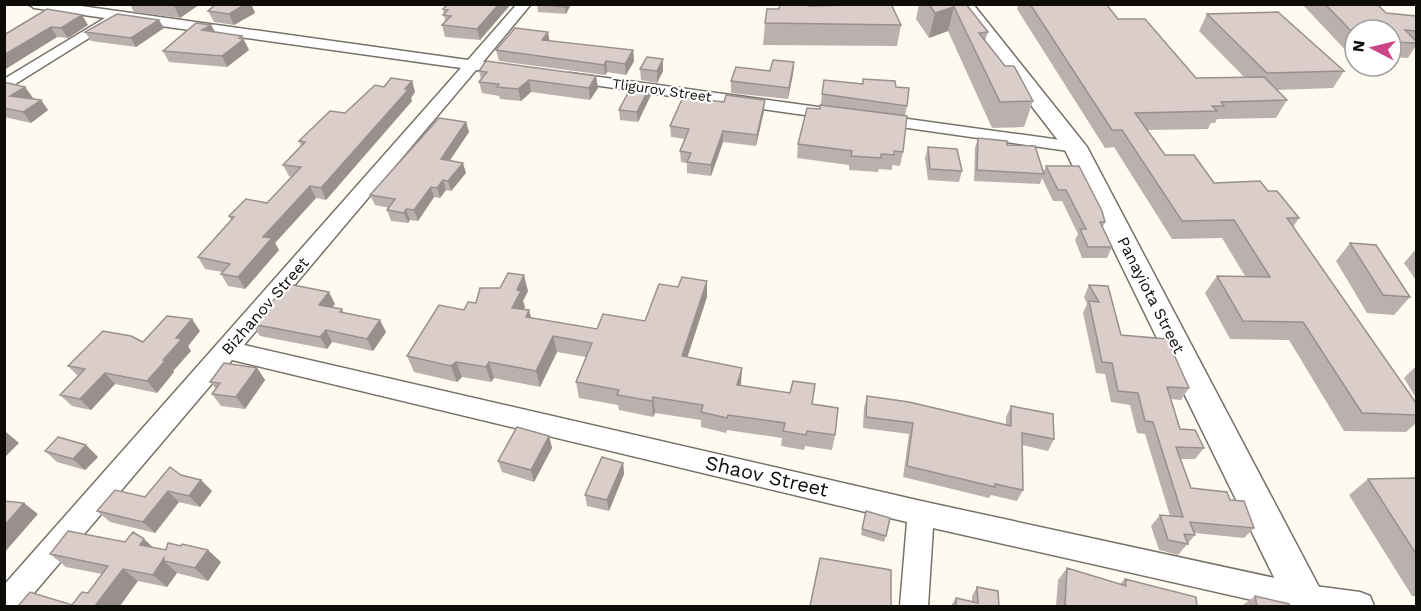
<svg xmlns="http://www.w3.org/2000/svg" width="1421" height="611" viewBox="0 0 1421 611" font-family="'Work Sans',sans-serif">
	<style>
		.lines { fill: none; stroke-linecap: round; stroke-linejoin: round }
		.street-casing { stroke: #767269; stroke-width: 3 }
		.secondary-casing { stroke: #767269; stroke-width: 3 }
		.street { fill: #fff; fill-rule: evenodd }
		.secondary { fill: #fff; fill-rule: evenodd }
		.wall { fill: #bbb0ae }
		.shaded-wall { fill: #99908d }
		.building { fill: #dacdca; stroke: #99908d; stroke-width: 1.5 }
		.labels { text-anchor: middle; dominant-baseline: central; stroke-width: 4.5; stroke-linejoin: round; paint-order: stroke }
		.far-street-label { font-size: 14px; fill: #0d0c08; stroke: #fff }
		.street-label { font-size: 16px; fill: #0d0c08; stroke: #fff }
		.near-street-label { font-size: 20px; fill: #0d0c08; stroke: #fff }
	</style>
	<rect width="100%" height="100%" fill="#fefaef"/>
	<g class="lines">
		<defs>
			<path id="street" d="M28,4H67L468,60L517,4H531L483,62L514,67L517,70L514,73L476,70L244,345L921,501L1307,585L1360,592L1370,596L1374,606H1279L933,528L928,606H900L907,522L232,360L23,606H4V585L461,68L118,20L4,91V79L105,18L34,8Z
				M570,73L833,109L841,114L833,119L565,81L562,78L565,75Z
				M879,115L1075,142L1081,143L1084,147L1081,151L1075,152L873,123L871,120Z"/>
			<path id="secondary" d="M953,4H973L1087,147L1329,606H1288L1064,148Z"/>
		</defs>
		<use href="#street" class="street-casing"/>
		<use href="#secondary" class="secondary-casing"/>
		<use href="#street" class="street"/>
		<use href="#secondary" class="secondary"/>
	</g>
	<path class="wall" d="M130,4H200L180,18L134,12Z
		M216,4H251L255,13L234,25L214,22L208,11Z
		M448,4H511L480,40L445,37L442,25L445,22L443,9Z
		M537,4H571L566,14L538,12Z
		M780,4H811L810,6L891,4L901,25L897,46L763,45L765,23L779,9Z
		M919,4H966L988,32L985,41L1033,101L1024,127L992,128L948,31L929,38L916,19Z
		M1018,4H1106L1118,19L1196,78L1244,77L1199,31L1207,14L1344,71L1333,88L1276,90L1287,100L1276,118L1217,119L1215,123H1211L1208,129L1147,130L1165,155L1214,183L1268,191L1299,218L1293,227L1416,403V423L1406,432L1344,431L1289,340L1230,339L1205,293L1217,276H1245L1222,238L1172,239L1114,147L1105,148L1017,9L1018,6Z
		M1302,4H1377L1386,13L1416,16V47H1415L1408,58L1391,57V30H1355V56H1351Z
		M47,9L88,25L68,38L57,37L4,70Z
		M211,25L215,32L242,36L249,50L227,67L169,62L163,51Z
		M164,28L136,47L91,41L85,32Z
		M549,41L633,50L634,61L626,75L607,72L605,75L499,61L496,50Z
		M663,59V71L657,83L641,80L640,69Z
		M794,62L793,74L788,99L731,93V81L770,71Z
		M479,71L596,76L598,88L590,100L531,92L521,101L500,99L499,96L482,93L479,82L481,79Z
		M863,79L896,87L907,106L905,116L903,152L900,166L892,165V170L879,169L878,172L849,170V165L797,158L798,144L820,109L824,80L862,84Z
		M412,81L415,92L411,98L412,101L326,200L316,198L275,243L279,250L245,289L228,286L221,274L222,272L205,269L198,257L231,220L229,216L267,203L292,177L289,176L283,165L301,146L299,141L345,113Z
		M4,82L25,87L33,98H31L41,100L48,110L31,123L4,117Z
		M651,95L638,122L620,120L619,110Z
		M764,111L756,146L723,142L711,176L687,173V163L681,162L680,151L685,139L671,137L670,126Z
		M466,122L469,132L450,160L466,173L451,191L446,190L440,198L434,197L418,221L410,220L408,223L391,221L387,210L389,208L375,205L370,195Z
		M978,138L1007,145L1043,173L1046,166L1105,222L1103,227L1112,247L1107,258H1082L1075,240L1078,234L1062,201H1053L1042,178L1040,184L974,181L975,148Z
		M928,147L962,171L959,182L928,180L925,158Z
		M1350,243L1410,297L1394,315L1367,313L1336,261Z
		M1416,249V280L1404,263Z
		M1089,285L1121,335L1189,388L1181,400L1170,399L1180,429L1204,448L1195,459H1180L1191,488L1230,500L1254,528L1244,538L1195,533V535L1178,555L1159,550L1151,526L1160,515L1170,516L1145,434L1137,433L1130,405L1111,402L1105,374L1096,373L1083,313L1087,304L1084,297Z
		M528,291L523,301L525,307L523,310H529L531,318L597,329L645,321L707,297L687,357L742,368L740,386L812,404L835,435L832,450L805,446L804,450L781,446L782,438L727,430L726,433L701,427V420L655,413L653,417L619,410L618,405L579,398L576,382L586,357L557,352L540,387L494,378L491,382L462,377L457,382L414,372L407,356L464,310L476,303Z
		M335,304L332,307L342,309L344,313L386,332L373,351L332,342L327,349L260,336L252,324Z
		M200,331L188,346L191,351L173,371L174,372L157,393L115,384L91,410L72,406L60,395L78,376L68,366L143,342Z
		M1416,366V398L1404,378Z
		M257,368L265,380L245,409L221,406L212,394L216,389L210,382Z
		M867,396L1006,425V417L1011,406L1054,439L1048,451L1022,445L1023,490L1017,501L991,495L989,498L903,477L909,434L863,428L864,408Z
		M549,436L552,448L534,482L502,472L498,461Z
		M86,445L98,457L85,470L57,462L45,451Z
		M623,463L624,474L609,511L587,506L585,495Z
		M181,475L201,480L212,491L200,507L179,502L155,533L110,522L97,511L145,497Z
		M1416,478V596H1412L1349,495L1368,479Z
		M866,511L886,536L884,542L861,535Z
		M144,539L153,548L221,562L208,581L177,573L167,587L138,581L72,605L88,593L102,574L66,567L50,554Z
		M1067,568L1120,584L1125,579L1197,606H1056L1058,580Z
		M977,587L999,606L972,601V596Z
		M1255,596L1290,606H1242Z
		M956,598V606H951Z"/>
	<path class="shaded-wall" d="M173,4H200L180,18Z
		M246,4H251L255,13L234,25L229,14Z
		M499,4H511L480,40L477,29Z
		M566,4H571L566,14L565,7Z
		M954,7L948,31L929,38L935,13Z
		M82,15L88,25L68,38L61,28Z
		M159,20L164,28L136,47L131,38Z
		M211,25L217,35L202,30Z
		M51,27L57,37L4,70V55Z
		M548,32L550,43L542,40Z
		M242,36L249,50L227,67L222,56Z
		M633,50L634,61L626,75L625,64Z
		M663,59V71L657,83V71Z
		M606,61L607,72L605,75L604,65Z
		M794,62L793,74L788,99L789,88Z
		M596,76L598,88L590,100L589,88Z
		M529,80L531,92L521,101L518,89Z
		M412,81L415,92L411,98L412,101L326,200L321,188Z
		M650,86L651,95L638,122L637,112Z
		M25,87L33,98L18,106L10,96Z
		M41,100L48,110L31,123L23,112Z
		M765,100L764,111L756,146L757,135Z
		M466,122L469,132L444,169L441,159Z
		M723,131V142L711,176V165Z
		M463,163L466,173L451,191L448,181Z
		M443,180L446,190L440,198L437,188Z
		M310,186L316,198L275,243L279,250L245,289L238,277L263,237Z
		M431,187L434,197L418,221L414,210Z
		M406,209L410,220L408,223L404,213Z
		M524,275L528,291L523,301L525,307L516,324L512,308L517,290Z
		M707,281V297L683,371L682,356Z
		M329,292L335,304L325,317L319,305Z
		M529,310L533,326L526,317Z
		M192,319L200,331L188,346L191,351L173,371L174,372L157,393L147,381L176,338Z
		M380,320L386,332L373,351L367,339Z
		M326,330L332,342L327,349L320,337Z
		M553,336L557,352L540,387L536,371Z
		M456,362L462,377L457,382L451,366Z
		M489,362L494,378L491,382L486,367Z
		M257,368L265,380L245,409L236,397Z
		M742,368L741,384L736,401L737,385Z
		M105,373L115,384L91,410L80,399Z
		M653,397L655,413L653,417L652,401Z
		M6,432L19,443L4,458V433Z
		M549,436L552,448L534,482L531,470Z
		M86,445L98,457L85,470L73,459Z
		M623,463L624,474L609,511L607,500Z
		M201,480L212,491L200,507L189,496Z
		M168,491L179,502L155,533L143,522Z
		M24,503L38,514L4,553V526Z
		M144,539L158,552L140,545Z
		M208,550L221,562L208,581L195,568Z
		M164,558V561L177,573L167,587L153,575Z
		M123,569L138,581L120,606H95Z"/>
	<path class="building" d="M216,4H246L229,14L208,11Z
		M448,4H499L477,29L442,25L451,16L443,15L448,10L443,9Z
		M537,4H566L565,7Z
		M780,4H809V6L891,4L901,25L765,23L767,9H779Z
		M929,4H966L988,32L979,33L1005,66H1014L1033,101L1000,102L954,7L935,13Z
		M1030,4H1106L1118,19H1145L1196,78L1264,77L1287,100L1221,102L1224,106H1212L1217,111L1135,113L1165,155H1194L1214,183L1260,181L1268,191H1277L1299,218H1287L1416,403V415L1362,413L1303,322L1243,321L1217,276L1270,277L1234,220L1182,221L1122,130H1112Z
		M1325,4H1377L1386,13L1416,16V31L1405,30L1416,41V43L1391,42V30H1355V35Z
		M47,9L82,15L61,28L51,27L4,55V35Z
		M1278,12L1344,71L1267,73L1207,14Z
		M117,14L159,20L131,38L85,32Z
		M196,23L211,25L202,30L242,36L239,38L244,39L222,56L163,51Z
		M515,28L548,32L542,40L633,50L625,64L606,61L604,65L496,50Z
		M647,57L663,59L657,71L640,69Z
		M773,60L794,62L789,88L731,81L736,67L770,71Z
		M486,61L596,76L589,88L529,80L518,89L497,87L499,84L479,82L487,72L479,71Z
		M391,78L412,81L405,89L408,90L321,188L310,186L263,237L272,238L238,277L221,274L230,264L198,257L234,217L229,216L246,199L267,203L301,167L283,165L305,142L299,141L330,111L345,113L375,85L384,87Z
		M863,79L895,81L896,87L909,88L907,106L822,94L824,80L863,84Z
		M4,82L25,87L10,96L41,100L23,112L4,108Z
		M633,83L650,86L637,112L619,110Z
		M726,95L765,100L757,135L723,131L711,165L687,162L691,153L680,151L689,129L670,126L683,97L724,102Z
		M820,105L907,116L903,152L894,151V155L881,154V158L851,156L852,151L798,144L807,108L820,109Z
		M439,118L466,122L441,159L463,163L448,181L443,180L437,188L431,187L414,210L406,209L404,213L387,210L395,199L370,195Z
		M978,138L1007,141V145L1035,146L1044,174L977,170Z
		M928,147L957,149L962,171L930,169Z
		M1046,166H1079L1102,211L1105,222H1100L1112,247H1088L1080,229H1086L1066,190H1058Z
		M1350,243L1376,245L1410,297L1383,295Z
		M508,273L524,275L517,290L521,291L512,308L529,310L526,317L597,329L603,314L645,321L659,284L678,287L682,277L707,281L682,356L742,368L737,385L790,393L793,381L815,384L812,404L838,408L835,435L807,431L806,435L783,431L785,423L728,415L727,418L701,412L703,405L653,397L652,401L617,395L619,390L576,382L592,343L553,336L536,371L489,362L486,367L456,362L451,366L407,356L439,305L464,310L468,302L476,303L480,288H500Z
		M288,284L329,292L319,305L342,309L340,312L380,320L367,339L326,330L320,337L252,324Z
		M1089,285L1108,286L1121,335L1167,339L1189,388L1167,387L1180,429L1195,430L1204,448L1176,447L1191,488L1227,492L1230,500L1244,501L1254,528L1190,522L1195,535L1184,534L1188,544L1168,540L1160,515L1183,517L1153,422L1145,421L1138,393L1118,391L1112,363L1102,362L1089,301L1099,302Z
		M167,316L192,319L176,338L182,339L163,360L165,361L147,381L105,373L80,399L60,395L85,369L68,366L103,331L131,336L143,342Z
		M224,363L257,368L236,397L212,394L220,383L210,382Z
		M867,396L909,402L1011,426V406L1053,414L1054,439L1022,433L1023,490L995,484V487L907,466L913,423L866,417Z
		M517,427L549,436L531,470L498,461Z
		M58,437L86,445L73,459L45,451Z
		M602,457L623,463L607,500L585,495Z
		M170,467L181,475L201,480L189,496L168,491L143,522L97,511L115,490L145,497Z
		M1416,478V554L1368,479Z
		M4,501L24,503L4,526Z
		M866,511L890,518L886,536L862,529Z
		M68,531L125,542L133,532L144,539L140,545L166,550L168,543L181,546L182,544L208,550L195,568L164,561V558L153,575L123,569L95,606H18L30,592L72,605L82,592L88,593L108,566L50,554Z
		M820,558L891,570V606H810Z
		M1067,568L1126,586L1125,579L1196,597L1197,606H1069L1065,605Z
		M977,587L998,591L999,606H956V598L978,603Z
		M1255,596L1289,604L1290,606H1257Z"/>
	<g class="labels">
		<g class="far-street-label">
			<text transform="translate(662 90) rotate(8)">Tligurov Street</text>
		</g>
		<g class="street-label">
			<text transform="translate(1151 295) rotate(63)">Panayiota Street</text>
			<text transform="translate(265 306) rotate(-49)">Bizhanov Street</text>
		</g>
		<g class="near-street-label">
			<text transform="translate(767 476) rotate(13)">Shaov Street</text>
		</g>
	</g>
	<rect width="1421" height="611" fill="none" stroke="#0d0c08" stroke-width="12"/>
	<g transform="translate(1373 48) rotate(277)"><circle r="28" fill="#ffffff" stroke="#9e9e9c" stroke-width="1.5"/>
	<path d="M0-4.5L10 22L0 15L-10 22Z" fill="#cc4687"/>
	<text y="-9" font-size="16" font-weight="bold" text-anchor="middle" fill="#0d0c08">N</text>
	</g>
</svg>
